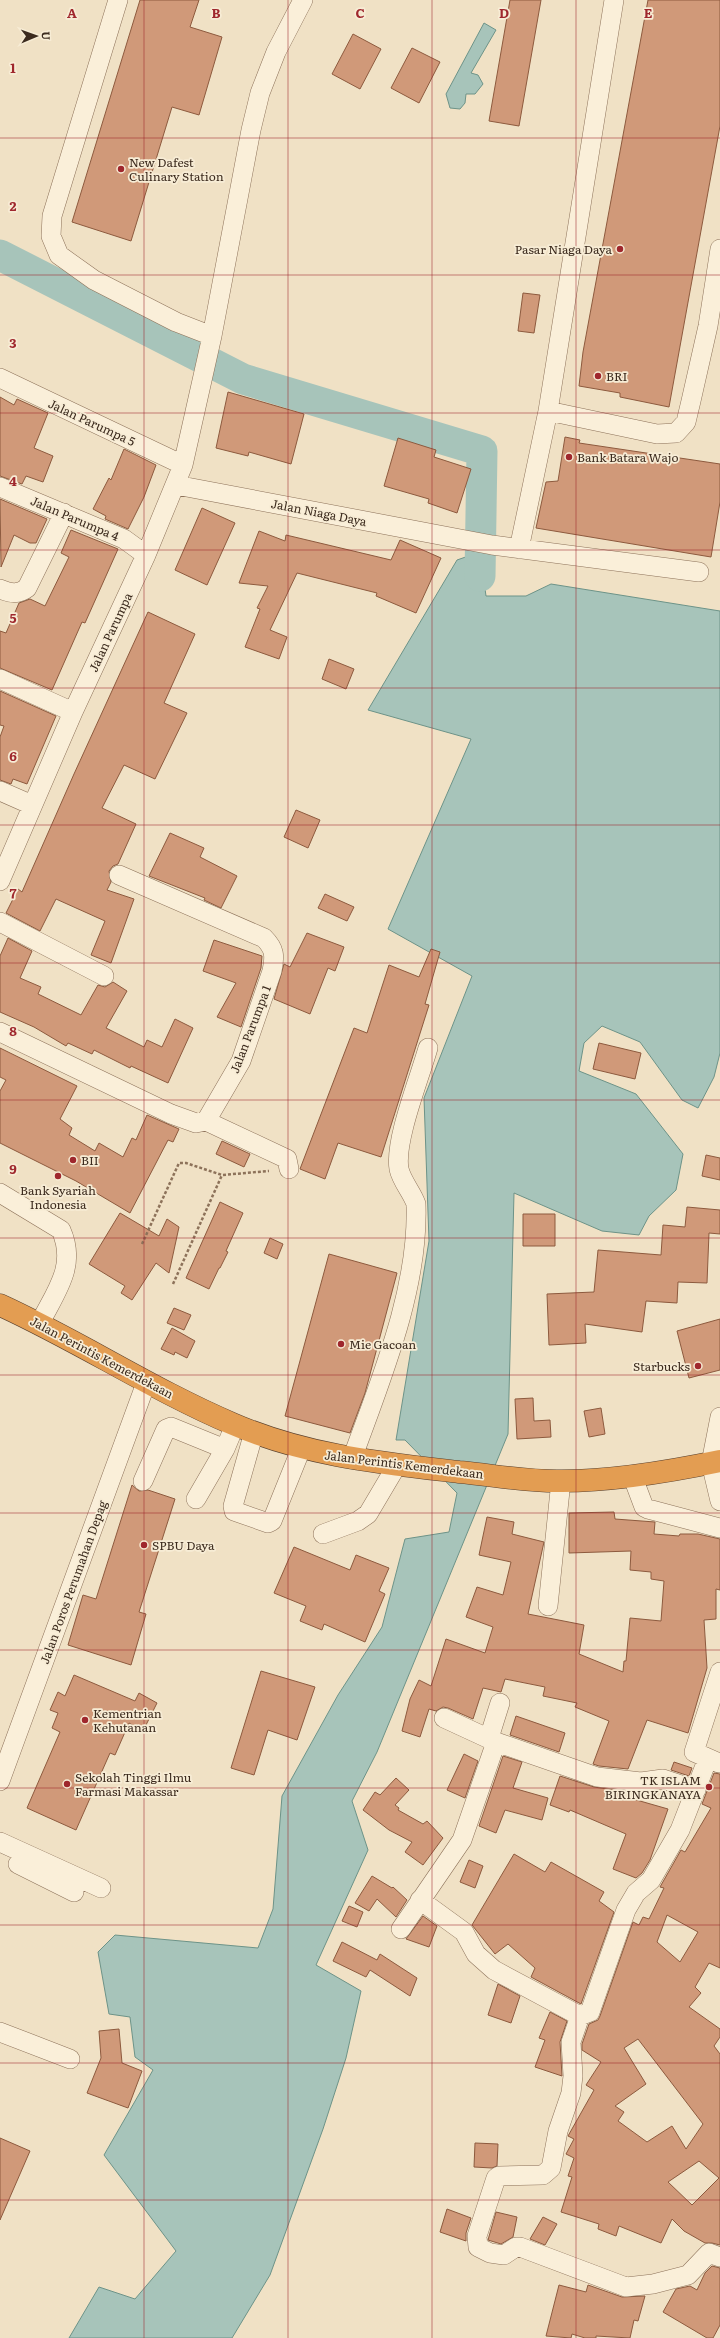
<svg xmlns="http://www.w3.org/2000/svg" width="720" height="2338" viewBox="0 0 720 2338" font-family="Literata,serif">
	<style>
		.water { fill: #a7c4ba; stroke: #6d9388 }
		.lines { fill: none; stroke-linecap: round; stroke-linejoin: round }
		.river { stroke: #a7c4ba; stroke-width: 31 }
		.building { fill: #d09979; stroke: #8d5a3e; fill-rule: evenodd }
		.minor-casing { stroke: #8d725a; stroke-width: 20 }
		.highway-casing { stroke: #5a412e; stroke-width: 23 }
		.path { stroke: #8d725a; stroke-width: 2.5; stroke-dasharray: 3 2; stroke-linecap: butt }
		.minor { stroke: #faefd9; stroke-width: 19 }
		.highway { stroke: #e39d52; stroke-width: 22 }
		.grid { fill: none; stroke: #9f272d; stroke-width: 1; stroke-opacity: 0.55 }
		.poi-dot { fill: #9f272d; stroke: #f7ecd5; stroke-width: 1.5 }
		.labels { text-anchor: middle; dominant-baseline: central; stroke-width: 3.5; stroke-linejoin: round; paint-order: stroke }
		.poi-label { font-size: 12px; fill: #3c2b1e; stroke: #f7ecd5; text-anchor: start }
		.street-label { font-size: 12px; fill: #3c2b1e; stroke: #f7ecd5 }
		.grid-label { font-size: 13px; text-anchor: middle; font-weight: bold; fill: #9f272d; stroke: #f7ecd5; stroke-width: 3.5; stroke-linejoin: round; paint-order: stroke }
	</style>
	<rect width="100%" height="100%" fill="#f0e1c5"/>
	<path class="water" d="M484,23L496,30L471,73L478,75L483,84L475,94H466L465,103L460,109L450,108L446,94Z
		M480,552L486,596H526L551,584L720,611V1053L714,1077L698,1108L682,1100L640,1042L602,1026L584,1043L579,1071L636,1094L683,1154L676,1190L649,1216L639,1235L602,1231L514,1193L508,1434L377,1752L352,1801L368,1850L316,1965L361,1991L346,2058L323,2129L270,2275L232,2338H69L99,2287L135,2299L176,2251L104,2155L153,2070L135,2057L130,2017L109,2014L98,1952L115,1935L258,1948L273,1909L282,1796L338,1695L382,1627L405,1539L449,1532L457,1493L405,1440H396L429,1241L424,1098L472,976L388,929L471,739L368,710L457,560Z"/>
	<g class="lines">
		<path class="river" d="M0,255L243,379L482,451L480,576"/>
	</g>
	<path class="building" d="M140,0H199L190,27L222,37L199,115L172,107L131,241L72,222Z
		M510,0H541L519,126L489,121Z
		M648,0H720V126L669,407L620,397V393L579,386L583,352Z
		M353,34L381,49L360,89L332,74Z
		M412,48L440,62L419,103L391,88Z
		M523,293L540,295L534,333L518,331Z
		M228,392L304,414L291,464L249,452L248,456L216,448Z
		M0,397L14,405L17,399L48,413L34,448L53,456L43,482L26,476L22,484L0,476Z
		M565,437L580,440L579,443L720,464V502L711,557L536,528L546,482L558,481Z
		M398,438L436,450L434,457L471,469L457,513L428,503L429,499L384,486Z
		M124,449L156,465L144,497L128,529L105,519L106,516L93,509L109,478L111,480Z
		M0,499L47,519L36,543H30L14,535L1,567Z
		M202,508L235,523L207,585L175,570Z
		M71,530L118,549L85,623L82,622L52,690L0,668V631L6,633L19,603L30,599L45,606L69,557L61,553Z
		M259,531L285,541L286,535L391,560L400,540L441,558L416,613L376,596L377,593L297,573L270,630L287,637L279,659L245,647L260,609L257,608L268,586L239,583Z
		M148,612L195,634L164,703L187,713L155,779L124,765L102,808L136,824L118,864L113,866L109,871L111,882L107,890L134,899L111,963L91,955L105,921L56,899L40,931L6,913L18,889L22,892L74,774Z
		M329,659L354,669L346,689L322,679Z
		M0,691L56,716L27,784L13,779L11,784L0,780V737L4,726L0,725Z
		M296,810L320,820L308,848L284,837Z
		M170,833L204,848L200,857L237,876L221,908L204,900L205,898L149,876Z
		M325,894L354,907L347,921L318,908Z
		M307,933L344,947L335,971L328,968L310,1014L274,999L284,964L290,967Z
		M8,938L32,951L20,978L41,987L38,994L81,1015L98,985L105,987L113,982L127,991L106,1028L144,1047L147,1040L162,1047L175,1019L193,1028L168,1083L131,1066L130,1068L94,1050L92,1054L68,1043L66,1046L34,1027L0,1012V956Z
		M214,940L262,956L261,968L241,1027L217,1017L236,983L203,971Z
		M431,949L440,952L425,1004L429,1005L381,1157L338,1143L325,1179L300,1169L354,1028L367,1033L389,965L419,977Z
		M599,1043L641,1053L635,1079L593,1069Z
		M0,1048L77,1086L60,1119L72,1128L69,1135L95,1151L99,1143L123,1157L132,1138L136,1140L147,1115L179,1129L173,1142L168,1140L130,1213L76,1181L0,1143V1091L6,1080L0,1077Z
		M222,1141L250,1154L244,1167L216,1154Z
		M706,1155L720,1158V1180L702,1176Z
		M220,1202L243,1213L226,1251L228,1252L220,1268H219L209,1289L186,1278Z
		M687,1207L720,1210V1234L709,1233L707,1283L678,1282L677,1303L646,1301L642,1332L585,1324L586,1343L549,1345L547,1294L594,1292L598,1250L661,1255L663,1225L685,1227Z
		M120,1213L159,1236L167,1219L179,1227L169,1273L156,1263L132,1300L121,1293L125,1286L89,1264Z
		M523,1214H555V1246H523Z
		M270,1238L283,1244L277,1259L264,1253Z
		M329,1254L397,1273L365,1393L350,1433L285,1416Z
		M174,1308L191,1315L184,1330L167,1323Z
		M720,1319V1370L689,1378L677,1331Z
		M172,1328L195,1341L187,1358L175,1352L174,1355L161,1349Z
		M533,1398L534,1421L550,1420L551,1437L517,1439L515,1399Z
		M601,1408L605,1434L589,1437L584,1411Z
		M132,1485L139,1491L148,1490L175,1499L139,1612L146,1614L131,1665L68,1645L83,1595L96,1599Z
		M614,1512L615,1519L655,1522L654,1534L679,1536L680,1534H698L720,1539V1590L716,1589V1619L704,1620L707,1668L688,1733L647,1720L628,1769L599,1766L593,1764L609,1721L575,1707L577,1703L543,1696L545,1687L505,1679L501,1692L483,1688L473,1719L448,1708L443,1707L436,1711L429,1709L420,1737L402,1731L410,1699L419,1680L431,1686L446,1639L485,1653L493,1627L466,1617L477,1587L503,1595L511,1562L479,1555L487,1517L514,1522L512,1534L544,1542L528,1614L584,1625L579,1654L623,1672L624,1661H626L630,1618L661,1621L664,1581L651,1579V1572L630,1570L631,1551L569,1553V1513Z
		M294,1547L350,1570L356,1555L389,1568L379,1591L385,1594L365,1642L324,1624L322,1630L300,1621L306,1606L274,1593Z
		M261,1671L315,1687L297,1740L268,1730L254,1775L231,1768Z
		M74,1675L135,1701L139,1693L157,1703L143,1731L129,1723L115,1755L110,1753L76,1830L27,1808L60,1732L52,1728L58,1713L50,1710L58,1692L65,1696Z
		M516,1716L565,1733L559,1752L510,1735Z
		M464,1754L478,1761L465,1798L447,1790Z
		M503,1756L522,1762L513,1788L548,1798L542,1820L505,1810L496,1833L479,1826Z
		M674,1762L692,1768L689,1776L671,1770Z
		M714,1773L720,1774V1968L709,1963L695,1987L701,1993L689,2007L720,2029V2037L714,2046L720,2054V2245L712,2243H705L684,2231L672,2219L661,2243L619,2226L616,2236L598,2229L599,2224L561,2212L572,2177L568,2176L574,2158L566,2154L574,2139L568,2136L594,2090L586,2085L601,2062L582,2050V2044L589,2024L598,2020L600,2016L633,1922L639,1925L643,1917L649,1919L664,1888L660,1887L681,1850L685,1852L711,1808L702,1804ZM667,1915L698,1932L680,1962L657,1942ZM638,2039L703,2124L686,2149L672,2126L647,2142L618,2121L624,2112L615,2106L646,2084L624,2048ZM699,2161L719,2178L692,2205L668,2182Z
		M560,1776L594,1787L620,1791L619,1795L668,1809L650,1860L642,1873L636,1878L613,1869L626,1834L570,1810L569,1812L550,1805Z
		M396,1778L409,1790L395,1805L399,1808L398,1810L423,1824L427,1821L443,1838L423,1865L405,1852L412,1842L389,1830L363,1810L375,1792L380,1795Z
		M514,1854L545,1872L551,1862L604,1892L599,1901L614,1912L581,2004L531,1977L535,1968L508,1944L495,1954L472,1925Z
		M469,1860L483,1866L475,1888L460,1882Z
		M372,1876L392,1888L393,1887L407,1900L396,1917L377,1899L369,1911L355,1903Z
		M349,1906L363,1912L357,1927L342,1921Z
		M423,1916L437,1926L429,1947L406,1939Z
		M342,1942L377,1960L380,1954L417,1978L410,1996L370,1970L366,1977L333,1961Z
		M498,1984L520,1996L511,2023L488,2015Z
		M550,2012L567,2021L560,2042L562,2076L535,2067L545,2040L539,2038Z
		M119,2029L122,2063L142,2071L128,2108L87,2093L101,2058L99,2031Z
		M0,2138L30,2151L0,2220Z
		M475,2143L498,2144L497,2166L492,2168L474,2167Z
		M447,2209L471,2218L466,2233V2241L440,2232Z
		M496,2212L517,2217L513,2237L501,2244L488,2240Z
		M543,2217L557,2224L545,2245L530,2239Z
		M712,2266L720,2268V2325L713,2338H707L663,2312L676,2289L690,2286L697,2290L705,2273Z
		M559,2285L586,2292L588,2285L622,2297L645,2296L638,2321L634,2320L630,2338L596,2336V2338H585L572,2334L571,2338L546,2336Z"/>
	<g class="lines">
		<defs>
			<path id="minor" d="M118,0L52,216L51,236L59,255L94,280L176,322L212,336
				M0,378L183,465
				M548,411L657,434L676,433L686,422L691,401L708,326L720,249
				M176,485L492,545L699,572
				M0,487L124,539L146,555
				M519,549L548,411L614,0
				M0,589C10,593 18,595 27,588L64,513
				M0,679L73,712
				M0,791L32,805
				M0,881L73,712L146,555L183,465L212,336L251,130L260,93L276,52L303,0
				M0,922L104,976
				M0,1032L171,1114L196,1123L206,1121L241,1061L272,971C275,956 275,949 264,938L119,875
				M206,1121L287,1159L289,1169
				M0,1193L61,1230C77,1266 56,1291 40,1323
				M720,1417L711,1463L720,1501
				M254,1432L233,1506L234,1511L268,1523L272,1521L301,1449
				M352,1459C380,1381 419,1290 416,1204C412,1192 402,1182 399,1169C394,1141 420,1077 428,1048
				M632,1475L644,1507L648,1509L720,1528
				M143,1481L166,1429L171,1427L225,1449
				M196,1499L225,1449L235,1425
				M323,1534L358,1521L368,1514L397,1465
				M548,1606L561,1481
				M444,1718L496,1742L597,1777L641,1782L663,1779L696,1790
				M489,1738L500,1703
				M719,1763L694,1752L720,1672
				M0,1781L146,1383
				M0,1842L101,1888
				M18,1864L74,1892
				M420,1900L464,1932L476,1954L494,1970L580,2016L590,2012L626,1910L636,1893L651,1880L680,1830L708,1758
				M401,1929L462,1840L496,1742
				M580,2016L571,2042L573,2076L571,2093L558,2131L551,2168L543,2175L499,2176L496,2178L477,2236L478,2247L490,2253L504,2255L516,2247H520L626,2287L653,2284L688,2275L709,2253L720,2257
				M0,2032L70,2059"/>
			<path id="highway" d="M0,1305C79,1341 153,1390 233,1424C307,1456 381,1463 459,1472C493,1475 528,1482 562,1481C611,1481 672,1471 720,1461"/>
		</defs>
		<use href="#minor" class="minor-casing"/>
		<use href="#highway" class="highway-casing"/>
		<path class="path" d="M142,1244L179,1163H186L222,1175L269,1171
			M173,1284L222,1175"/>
		<use href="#minor" class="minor"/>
		<use href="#highway" class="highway"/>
	</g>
	<path class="grid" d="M144,0V2338M288,0V2338M432,0V2338M576,0V2338M0,138H720M0,275H720M0,413H720M0,550H720M0,688H720M0,825H720M0,963H720M0,1100H720M0,1238H720M0,1375H720M0,1513H720M0,1650H720M0,1788H720M0,1925H720M0,2063H720M0,2200H720"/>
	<g class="poi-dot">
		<circle cx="121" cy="169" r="4"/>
		<circle cx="620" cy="249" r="4"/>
		<circle cx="598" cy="376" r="4"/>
		<circle cx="569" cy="457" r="4"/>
		<circle cx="73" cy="1160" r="4"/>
		<circle cx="58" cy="1176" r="4"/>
		<circle cx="341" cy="1344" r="4"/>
		<circle cx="698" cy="1366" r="4"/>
		<circle cx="144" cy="1545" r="4"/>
		<circle cx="85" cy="1720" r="4"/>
		<circle cx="67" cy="1784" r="4"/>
		<circle cx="709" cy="1787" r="4"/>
	</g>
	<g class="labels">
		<g class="poi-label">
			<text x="129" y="162">New Dafest<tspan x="129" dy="14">Culinary Station</tspan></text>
			<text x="612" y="249" text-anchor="end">Pasar Niaga Daya</text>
			<text x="606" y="376">BRI</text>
			<text x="577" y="457">Bank Batara Wajo</text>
			<text x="81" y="1160">BII</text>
			<text x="58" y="1190" text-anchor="middle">Bank Syariah<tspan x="58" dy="14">Indonesia</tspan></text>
			<text x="349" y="1344">Mie Gacoan</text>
			<text x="690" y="1366" text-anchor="end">Starbucks</text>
			<text x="152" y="1545">SPBU Daya</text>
			<text x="93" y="1713">Kementrian<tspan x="93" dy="14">Kehutanan</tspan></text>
			<text x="75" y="1777">Sekolah Tinggi Ilmu<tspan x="75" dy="14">Farmasi Makassar</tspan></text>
			<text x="701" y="1780" text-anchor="end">TK ISLAM<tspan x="701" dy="14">BIRINGKANAYA</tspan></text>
		</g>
		<g class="street-label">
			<text transform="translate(92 422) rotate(25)">Jalan Parumpa 5</text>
			<text transform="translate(319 512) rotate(11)">Jalan Niaga Daya</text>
			<text transform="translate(75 518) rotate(23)">Jalan Parumpa 4</text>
			<text transform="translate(110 632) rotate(-65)">Jalan Parumpa</text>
			<text transform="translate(250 1029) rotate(-69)">Jalan Parumpa 1</text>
			<text transform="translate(102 1357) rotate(28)">Jalan Perintis Kemerdekaan</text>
			<text transform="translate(404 1464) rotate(7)">Jalan Perintis Kemerdekaan</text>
			<text transform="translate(73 1582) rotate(-70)">Jalan Poros Perumahan Depag</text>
		</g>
	</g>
	<g class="grid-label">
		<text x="72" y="18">A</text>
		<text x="216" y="18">B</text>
		<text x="360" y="18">C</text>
		<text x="504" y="18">D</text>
		<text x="648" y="18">E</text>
		<text x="13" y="73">1</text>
		<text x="13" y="211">2</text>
		<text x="13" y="348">3</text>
		<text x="13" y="486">4</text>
		<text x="13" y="623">5</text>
		<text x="13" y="761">6</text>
		<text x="13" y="898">7</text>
		<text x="13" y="1036">8</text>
		<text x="13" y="1174">9</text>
	</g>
	<g transform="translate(36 36) rotate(88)" stroke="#f7ecd5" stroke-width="3" paint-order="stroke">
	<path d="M0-3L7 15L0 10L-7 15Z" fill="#3c2b1e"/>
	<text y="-6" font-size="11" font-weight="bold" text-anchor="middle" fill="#3c2b1e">U</text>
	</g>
</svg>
